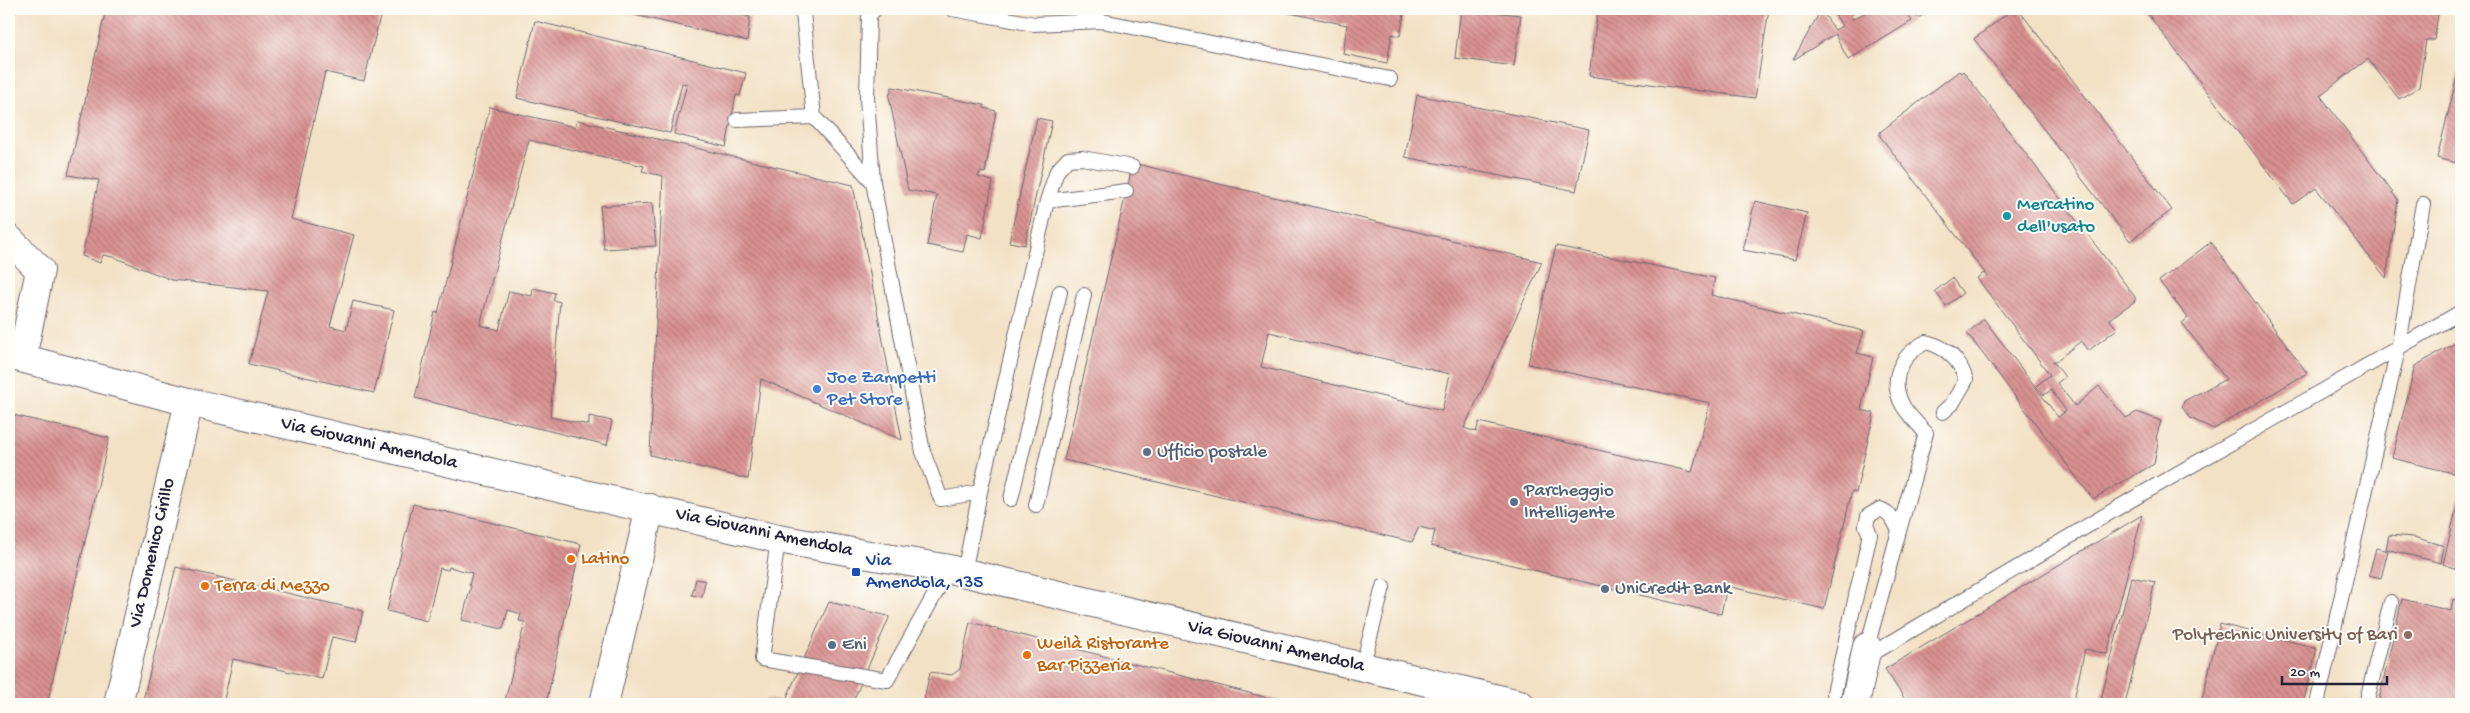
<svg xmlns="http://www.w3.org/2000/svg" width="2470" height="713" viewBox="0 0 2470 713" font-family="'Gochi Hand',sans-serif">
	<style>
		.building { fill: url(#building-back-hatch); fill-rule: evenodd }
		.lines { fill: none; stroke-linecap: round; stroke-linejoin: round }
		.lane-casing { stroke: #6b656c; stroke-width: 16 }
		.street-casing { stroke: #6b656c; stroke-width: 30 }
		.secondary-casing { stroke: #6b656c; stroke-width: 30 }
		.lane { stroke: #fff; stroke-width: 14 }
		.street { stroke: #fff; stroke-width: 28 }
		.secondary { stroke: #fff; stroke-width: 28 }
		.culture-dot { fill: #0f9aa8; stroke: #fdfcf7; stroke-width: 2 }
		.shop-dot { fill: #3f7fe0; stroke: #fdfcf7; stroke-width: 2 }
		.service-dot { fill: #5c6f8a; stroke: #fdfcf7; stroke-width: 2 }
		.food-dot { fill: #e8710a; stroke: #fdfcf7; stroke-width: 2 }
		.transit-dot { fill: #1a4fb4; stroke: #fdfcf7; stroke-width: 2 }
		.education-dot { fill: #8d6e63; stroke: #fdfcf7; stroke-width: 2 }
		.labels { text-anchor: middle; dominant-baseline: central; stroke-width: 4; stroke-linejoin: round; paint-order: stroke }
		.culture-label { font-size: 19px; fill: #0d838f; stroke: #fdfcf7; text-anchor: start }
		.shop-label { font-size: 19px; fill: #366cbe; stroke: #fdfcf7; text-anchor: start }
		.street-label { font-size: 19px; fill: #22223b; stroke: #fdfcf7 }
		.service-label { font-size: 19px; fill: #4e5e75; stroke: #fdfcf7; text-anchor: start }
		.food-label { font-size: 19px; fill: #c56008; stroke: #fdfcf7; text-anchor: start }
		.transit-label { font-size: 19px; fill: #164399; stroke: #fdfcf7; text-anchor: start }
		.education-label { font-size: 19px; fill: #785e54; stroke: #fdfcf7; text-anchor: end }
	</style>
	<defs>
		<pattern id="building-back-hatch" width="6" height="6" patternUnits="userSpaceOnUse" patternTransform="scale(1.25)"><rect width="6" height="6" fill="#da9291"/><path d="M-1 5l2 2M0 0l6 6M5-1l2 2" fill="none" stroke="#b07778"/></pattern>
	</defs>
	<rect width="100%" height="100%" fill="#fdfcf7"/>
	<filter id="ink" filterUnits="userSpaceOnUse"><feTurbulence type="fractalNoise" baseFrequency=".02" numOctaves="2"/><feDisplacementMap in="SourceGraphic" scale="10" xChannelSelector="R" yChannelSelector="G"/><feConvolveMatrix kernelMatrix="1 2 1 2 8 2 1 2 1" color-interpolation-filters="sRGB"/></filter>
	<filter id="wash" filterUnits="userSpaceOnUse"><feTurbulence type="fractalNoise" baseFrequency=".0096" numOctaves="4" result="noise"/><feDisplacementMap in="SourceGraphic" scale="20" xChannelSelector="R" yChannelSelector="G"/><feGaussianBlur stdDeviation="1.12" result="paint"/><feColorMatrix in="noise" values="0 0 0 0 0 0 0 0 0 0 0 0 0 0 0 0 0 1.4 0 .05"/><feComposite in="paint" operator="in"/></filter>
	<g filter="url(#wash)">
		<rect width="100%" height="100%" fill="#f3e1c6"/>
		<g id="blocks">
			<path class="building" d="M106,9H382L364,81L325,72L291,219L354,235L330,326L346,330L353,301L394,310L374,393L249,364L268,291L172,280L113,257L103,255L100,263L82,256L99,180L68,175Z
				M714,9L750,17L747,41L613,10Z
				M1271,9H1405L1400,36L1392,34L1387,63L1343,54L1347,25Z
				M1461,9L1521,15L1514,66L1455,58Z
				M1598,9H1769L1755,98L1589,76Z
				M1832,9H1861L1850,15L1853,19L1872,9H1904L1912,21L1848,60L1835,34L1793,60L1821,10L1835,30L1842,26Z
				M1911,9H1932L1918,18Z
				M2013,9H2018L2172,210L2130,241L1974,39Z
				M2144,9H2439L2434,40H2426L2419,87L2399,99L2368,59L2320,95L2398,200L2386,278L2316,188L2293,204Z
				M535,21L746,73L740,96L736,95L726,147L674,134L687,84L682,83L670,133L517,98Z
				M2461,61V164L2437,158Z
				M1959,71L1961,73L1963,71L2135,297V301L2109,319L2117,329L2088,351L2081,341L2056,361H2053L2065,377L2057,383L2075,406L2099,386L2126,418L2137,412L2161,421L2156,438L2158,442L2154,464L2093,499L1967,333L1984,319L2058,417L2066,411L2051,390L2044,395L2036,386L2050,375L1977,278L1984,273L1988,277L1880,136V132Z
				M892,87L984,105V108L996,111L985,173L980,172L978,177L993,181L982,238L967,234L963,252L927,245L937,195L908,190L889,97Z
				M1417,95L1589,130L1576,191L1405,157Z
				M490,107L575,127L577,120L853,185L902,440L761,379L748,479L650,455L663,176L642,171L644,166L529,140L480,325L499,330L509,291L532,296L533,288L555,293L553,300L560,302L550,417L589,425V416L612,421L607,445L415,398L435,312L438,313Z
				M1037,118L1052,121L1025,245L1009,242Z
				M1133,163L1542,262L1464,428L1476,432L1479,422L1692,472L1710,403L1528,364L1556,246L1715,278L1711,295L1864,331L1857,353L1873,357L1861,410L1874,413L1856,493L1852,491L1824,609L1727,586L1721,614L1431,546L1435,531L1419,527L1412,542L1064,460ZM1269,332L1450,374L1442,411L1261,367Z
				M1755,201L1807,213L1795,260L1743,250Z
				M652,203L656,246L604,249L600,206Z
				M2211,242L2307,373L2214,429L2190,418L2182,407L2184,401L2226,379L2182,323L2188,318L2159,281Z
				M1952,278L1963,293L1946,306L1935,291Z
				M2461,340V475L2392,458L2415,366Z
				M9,414L109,438L47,704H9Z
				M2461,489V570L2443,564Z
				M413,504L581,544L546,704H504L525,622L519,621L521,614L508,610L503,629L462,620L471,586L469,585L472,573L449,567L448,570L440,568L427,621L387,611Z
				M2142,515L2107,654L2085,649L2073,704H1908L1885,669Z
				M2389,535L2414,537L2444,546L2441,563L2386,549Z
				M2376,548L2388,551L2381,578L2369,575Z
				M176,567L363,611L356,642L332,637L322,679L233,659L223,704H142Z
				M2131,577L2155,582L2125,704H2100Z
				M696,579L705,581L702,597L692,595Z
				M2402,599L2451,611L2453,599L2461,601V704H2378Z
				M829,602L888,616L889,618L852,704H784Z
				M970,622L1292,704H923L930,672L952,675L960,669Z
				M2220,624L2317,648L2303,704H2201Z
				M767,699L784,702V704H756Z"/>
		</g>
	</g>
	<g filter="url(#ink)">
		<use href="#blocks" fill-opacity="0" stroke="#6b656c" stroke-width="1"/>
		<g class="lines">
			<defs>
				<path id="lane" d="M797,9L803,13L814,117
					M875,9L869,15L867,98L873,182L923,452L941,499L980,492L964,573
					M952,9L1034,24L1102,21L1390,79
					M737,120L814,117L873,182
					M1047,201L1126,191
					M980,492L1047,201L1057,171L1068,159L1082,158L1132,167
					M1011,499L1060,292
					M1036,505L1084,295
					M778,539L762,659L887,680L949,569
					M1867,647L1926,433C1919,425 1909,416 1903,406C1888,379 1901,355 1926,342C1946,347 1960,360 1966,380L1952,404L1943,412
					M1865,658L2131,500L2461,312
					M1362,668L1383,587
					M1834,693L1870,534L1866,526L1868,516L1880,509C1891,513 1894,521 1899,531
					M2317,704L2398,349L2423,204
					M2366,704L2391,602"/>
				<path id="street" d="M9,239L40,270L22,358
					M118,704L189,402
					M1855,704L1867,647"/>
				<path id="secondary" d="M9,355L189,402L778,539L949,569L1520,704
					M604,704L650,508"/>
			</defs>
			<use href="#lane" class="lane-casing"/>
			<use href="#street" class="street-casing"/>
			<use href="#secondary" class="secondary-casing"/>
			<use href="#lane" class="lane"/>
			<use href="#street" class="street"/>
			<use href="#secondary" class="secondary"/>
		</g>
	</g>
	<circle class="culture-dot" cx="2007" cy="216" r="5"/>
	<circle class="shop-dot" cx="817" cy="389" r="5"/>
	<g class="service-dot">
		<circle cx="1147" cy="452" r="5"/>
		<circle cx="1514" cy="502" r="5"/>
		<circle cx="1605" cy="589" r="5"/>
		<circle cx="832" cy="645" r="5"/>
	</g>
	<g class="food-dot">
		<circle cx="571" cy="559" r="5"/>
		<circle cx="205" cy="586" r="5"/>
		<circle cx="1027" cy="655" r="5"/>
	</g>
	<rect class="transit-dot" x="851" y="567" width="10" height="10" rx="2.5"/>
	<circle class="education-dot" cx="2408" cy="635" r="5"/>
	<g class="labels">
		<g class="culture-label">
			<text x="2017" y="205">Mercatino<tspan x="2017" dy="22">dell'usato</tspan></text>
		</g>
		<g class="shop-label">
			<text x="827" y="378">Joe Zampetti<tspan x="827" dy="22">Pet Store</tspan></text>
		</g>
		<g class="street-label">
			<text transform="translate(369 444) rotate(13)">Via Giovanni Amendola</text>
			<text transform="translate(764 533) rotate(12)">Via Giovanni Amendola</text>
			<text transform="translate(153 553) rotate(-77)">Via Domenico Cirillo</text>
			<text transform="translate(1276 647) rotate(13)">Via Giovanni Amendola</text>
		</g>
		<g class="service-label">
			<text x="1157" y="452">Ufficio postale</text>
			<text x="1524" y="491">Parcheggio<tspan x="1524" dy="22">Intelligente</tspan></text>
			<text x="1615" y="589">UniCredit Bank</text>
			<text x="842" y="645">Eni</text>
		</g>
		<g class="food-label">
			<text x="581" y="559">Latino</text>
			<text x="215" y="586">Terra di Mezzo</text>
			<text x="1037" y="644">Weilà Ristorante<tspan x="1037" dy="22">Bar Pizzeria</tspan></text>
		</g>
		<g class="transit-label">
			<text x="866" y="561">Via<tspan x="866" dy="22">Amendola, 135</tspan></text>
		</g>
		<g class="education-label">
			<text x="2398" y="635">Polytechnic University of Bari</text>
		</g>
	</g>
	<rect width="2470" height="713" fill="none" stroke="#fdfcf7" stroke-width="30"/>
	<path d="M2282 676v8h105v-8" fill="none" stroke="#22223b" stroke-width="2.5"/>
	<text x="2290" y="676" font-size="15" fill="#22223b" stroke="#fdfcf7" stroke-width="4" paint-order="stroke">20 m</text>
</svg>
